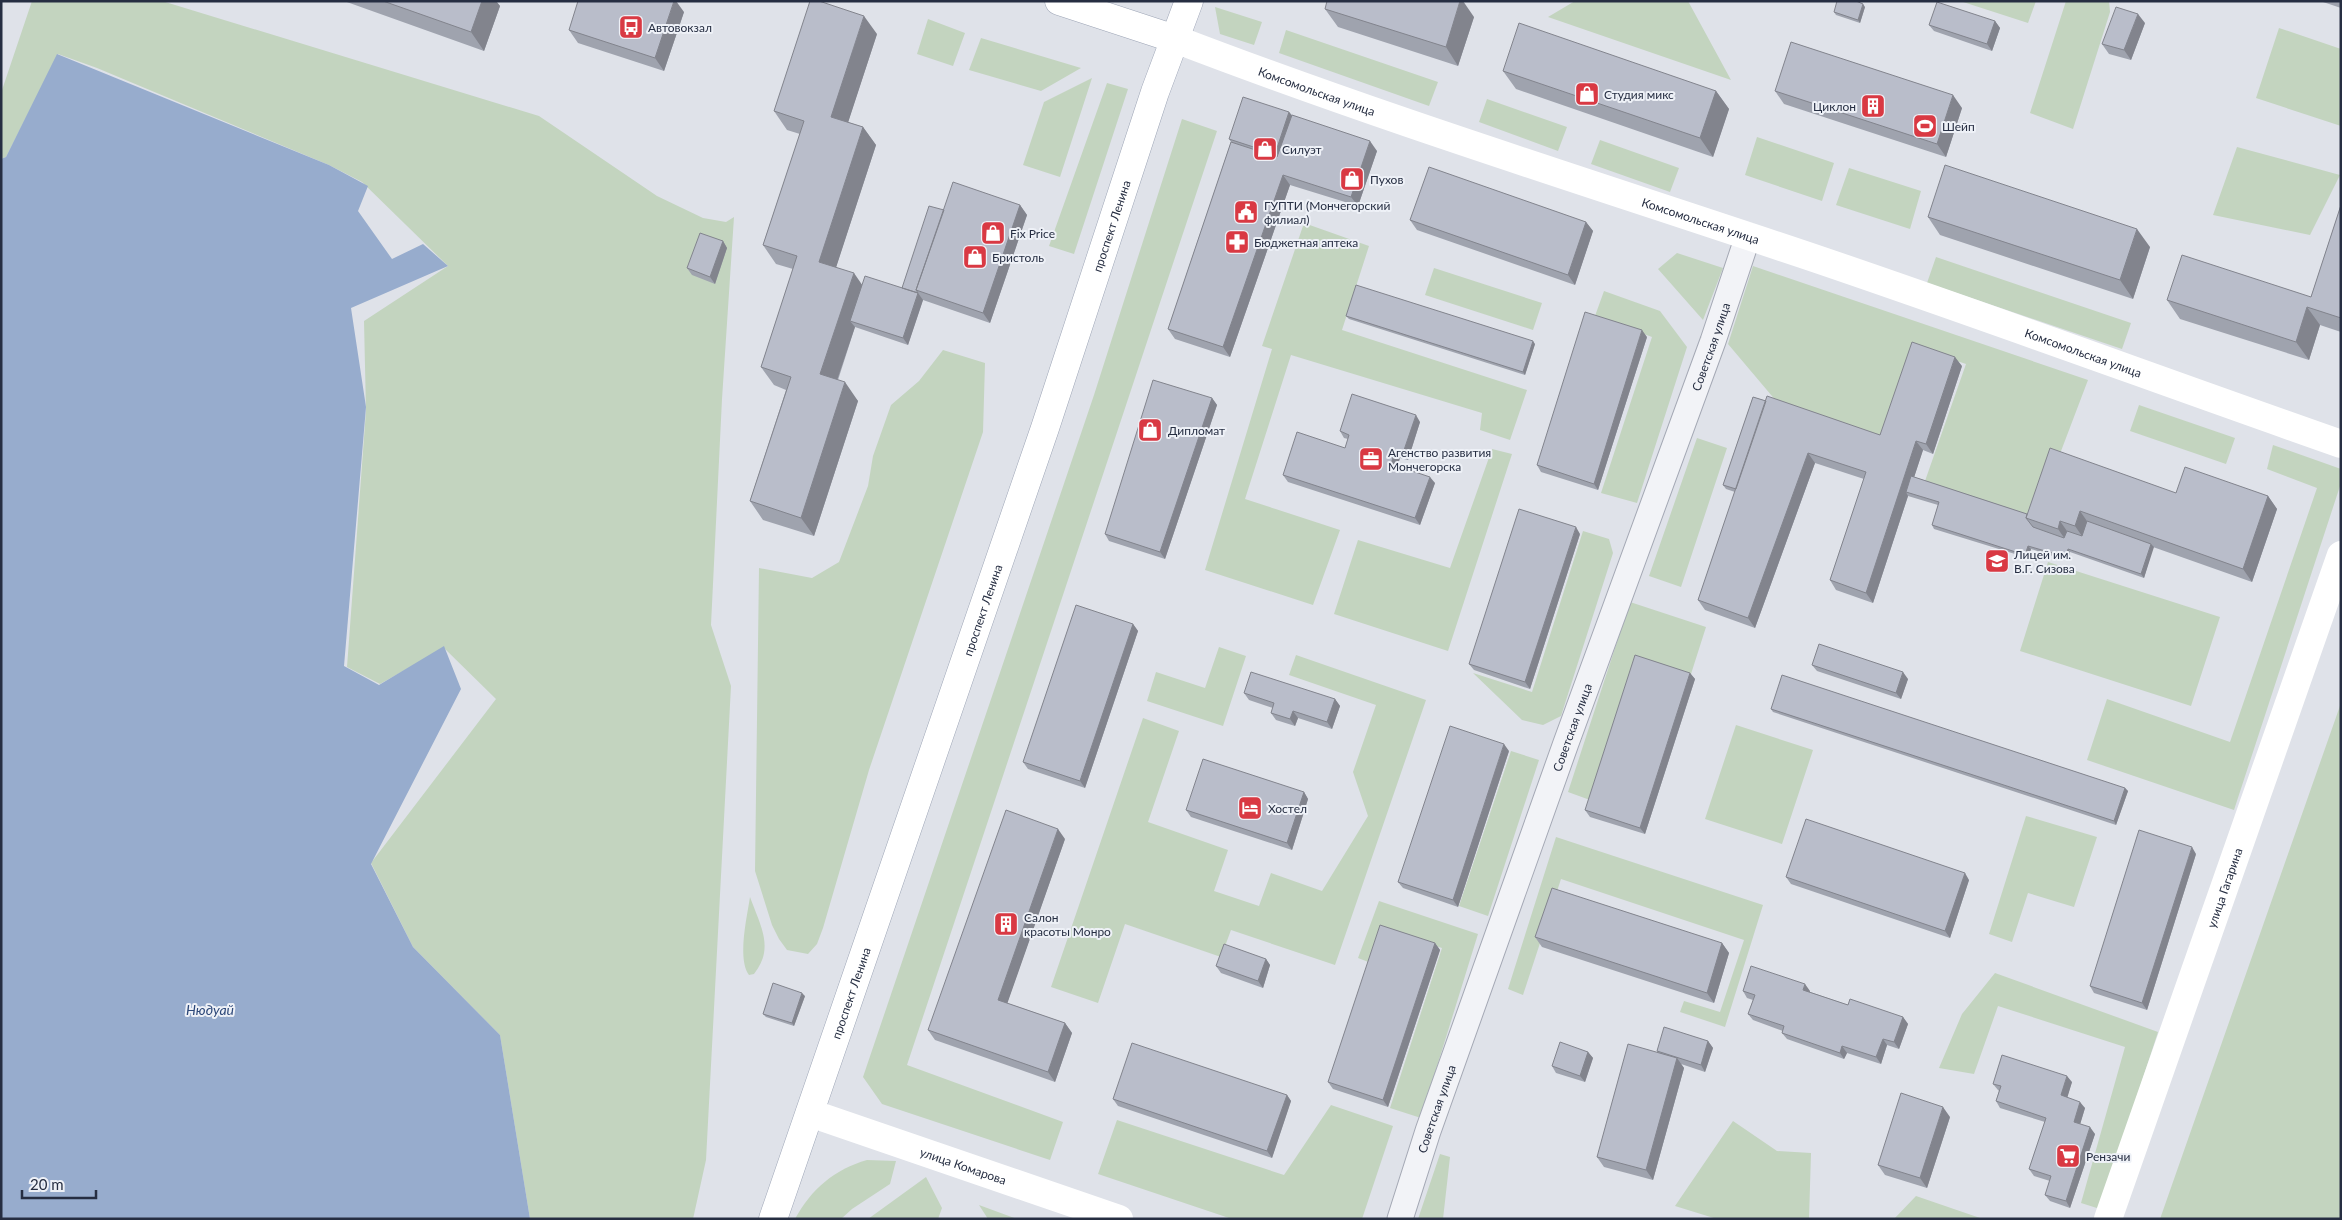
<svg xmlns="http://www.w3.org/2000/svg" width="2342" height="1220" viewBox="0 0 2342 1220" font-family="Lato,sans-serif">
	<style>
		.green { fill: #c3d4bf }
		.water { fill: #97accd }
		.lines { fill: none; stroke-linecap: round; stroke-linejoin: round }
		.street-casing { stroke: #a4a8b4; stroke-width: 27 }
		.primary-casing { stroke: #9da5b6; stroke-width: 29 }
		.street { stroke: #f2f3f7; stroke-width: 25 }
		.secondary { stroke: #fff; stroke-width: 28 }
		.primary { stroke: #fff; stroke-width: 28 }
		.wall { fill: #9fa3ae }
		.shaded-wall { fill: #82848d }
		.building { fill: #b9bdca; stroke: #82848d }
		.labels { text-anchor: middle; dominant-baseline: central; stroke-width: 4; stroke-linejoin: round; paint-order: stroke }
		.poi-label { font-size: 12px; fill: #262e42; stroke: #eef1f7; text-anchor: start }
		.street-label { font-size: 12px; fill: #262e42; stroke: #eef1f7 }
		.water-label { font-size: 14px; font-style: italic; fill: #2d4879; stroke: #eef1f7 }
	</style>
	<rect width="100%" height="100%" fill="#dfe2e9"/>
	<path class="green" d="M32,1H162L539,116L657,196L703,218L726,222L734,217L722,399L711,625L731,686L706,1160L693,1219H530L500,1035L413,947L371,863L496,699L444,648L380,684L347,667L366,411L364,321L448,266L362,182L329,165L97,68L58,54L6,157L1,159V93Z
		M1575,1H1688L1731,80L1548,17Z
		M1960,1H2036L2028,23Z
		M2066,1H2109L2110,12L2073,129L2030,113Z
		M1215,7L1262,22L1254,45L1220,34Z
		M928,19L965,33L953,66L917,54Z
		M2279,28L2341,49V126L2256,98Z
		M1286,30L1438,82L1429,106L1279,53Z
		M981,38L1081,68L1041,91L969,70Z
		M1092,78L1060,177L1023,165L1044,102Z
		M1107,83L1128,89L1074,254L1049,246Z
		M1487,99L1567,127L1558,151L1479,122Z
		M1182,119L1217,131L907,1065L1063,1122L1050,1160L882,1104L863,1077L1094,395Z
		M1757,137L1834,163L1822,201L1745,175Z
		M1600,140L1679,168L1670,192L1591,164Z
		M2237,147L2340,175L2310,235L2213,215Z
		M1849,168L1921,191L1910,229L1836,205Z
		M1304,223L1369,246L1342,330L1527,390L1510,440L1480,430L1482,413L1291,355L1245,499L1340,530L1313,605L1205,570L1272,349L1262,346Z
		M1677,253L1723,268L1703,320L1658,269Z
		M1936,257L2131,323L2122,349L1927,283Z
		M1753,266L2088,380L2036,517L1925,481L1966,364L1918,348L1886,440L1777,402L1728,344Z
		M1434,268L1542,303L1533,330L1425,295Z
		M1604,291L1660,311L1687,347L1637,503L1601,493L1652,337L1595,316Z
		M943,350L985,363L983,432L869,770L823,928L817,944L808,954L787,950L779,939L772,925L755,871L759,568L812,578L839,562L868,486L873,456L891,405L919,381Z
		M2139,405L2235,438L2226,464L2130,431Z
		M1697,438L1727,448L1681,587L1649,576Z
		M2273,445L2341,469V483L2234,810L2087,760L2107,699L2230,742L2317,488L2267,469Z
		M1492,449L1512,454L1448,651L1334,614L1358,540L1450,568Z
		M1583,531L1609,539L1613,553L1561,716L1543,725L1522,720L1473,673L1532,692Z
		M2048,562L2220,617L2191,706L2020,651Z
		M1630,602L1706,627L1691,674L1590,800L1568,792Z
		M1219,647L1246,656L1223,726L1147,701L1156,672L1205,688Z
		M1296,655L1426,700L1335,965L1231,930L1221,957L1125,924L1098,1003L1051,987L1143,718L1179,731L1148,822L1228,850L1214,891L1259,906L1271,873L1322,891L1368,816L1353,772L1376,705L1289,675Z
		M2341,703V1219H2160Z
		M1736,725L1813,750L1782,844L1705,819Z
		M1511,751L1539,760L1488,916L1459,906Z
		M2026,816L2097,837L2074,907L2028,893L2012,942L1989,934Z
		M1556,837L1763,905L1725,1027L1680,1012L1684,1001L1720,1012L1744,940L1561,879L1523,995L1508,989Z
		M750,897C760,925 775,948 754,974L749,975C737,959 747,917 750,897Z
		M1379,901L1478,934L1421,1118L1390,1108L1442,948L1383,930L1371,963L1358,958Z
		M1995,973L2158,1032L2100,1209L2081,1203L2125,1047L1998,1006L1974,1074L1939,1068L1962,1014Z
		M1331,1105L1393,1126L1362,1219H1232L1098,1174L1117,1120L1284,1175Z
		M1733,1121L1777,1151L1811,1153L1809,1219H1717L1675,1206Z
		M1440,1154L1450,1157L1443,1219H1418Z
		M867,1160L896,1161L890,1184L852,1209L841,1219H795C811,1189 835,1169 867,1160Z
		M926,1177L942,1208L938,1219H868Z
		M1916,1196L1983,1219H1894Z
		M979,1205L1017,1219H988Z"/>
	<path class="water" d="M57,54L329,165L368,186L358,211L392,259L423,244L448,266L351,308L366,407L344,666L379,685L444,646L461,689L371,864L413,947L500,1035L530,1219H1V159L6,157Z"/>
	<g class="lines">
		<defs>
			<g id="street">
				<path id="s1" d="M1400,1219L1428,1131L1566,743L1713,341L1748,236"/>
			</g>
			<g id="primary">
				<path d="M1059,1L1175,39"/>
				<path id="s5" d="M773,1219L1045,428L1155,92L1189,1"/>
			</g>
		</defs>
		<use href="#street" class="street-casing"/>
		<use href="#primary" class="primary-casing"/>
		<use href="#street" class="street"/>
		<g class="secondary">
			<path id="s2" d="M1175,39C1381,118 1593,184 1802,254C1983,315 2161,381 2341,444"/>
			<path id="s3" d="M810,1113L1119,1219"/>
			<path id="s4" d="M2108,1219L2341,555"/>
		</g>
		<use href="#primary" class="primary"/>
	</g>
	<path class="wall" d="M344,1H496L500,6L484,51Z
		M2320,1H2341V8Z
		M1865,7L1860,23L1836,15L1834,12Z
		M1325,9L1474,17L1458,66L1338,27Z
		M684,12L664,71L578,43L569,30Z
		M1995,21L2000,28L1992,51L1934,31L1929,25Z
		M2145,23L2131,60L2109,54L2102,44Z
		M877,34L848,122L863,127L876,145L836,267L862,285L902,288L944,210L1020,205L1027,215L990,323L923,300L908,345L855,327L838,380L858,401L814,536L763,520L750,501L786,390L774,385L761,367L793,269L776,264L763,245L800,134L787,130L774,111Z
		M1503,71L1716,91L1729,109L1713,157L1516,89Z
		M1775,91L1962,108L1946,157L1784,104Z
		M1289,112L1292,115L1377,151L1358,206L1290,185L1230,357L1175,339L1168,329L1231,142L1229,139Z
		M2341,205V332L2320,325L2309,360L2180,319L2167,300L2311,297Z
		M1928,217L2150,247L2133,299L1940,235Z
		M1410,220L1586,222L1593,231L1575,285L1417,230Z
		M723,241L727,248L715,284L692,275L687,268Z
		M1346,316L1535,344L1525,375L1349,319Z
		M1647,337L1598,490L1541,472L1537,465Z
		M1962,366L1933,454L1923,450L1914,477L2027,514L2176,493L2268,496L2277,509L2252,582L2153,547L2144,578L2070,552L2068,561L2031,549L2028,558L1934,529L1932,525L1938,505L1908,496L1873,603L1836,590L1830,580L1864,479L1815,463L1755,628L1705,610L1698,600L1735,492L1726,489L1723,485L1753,397L1880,435Z
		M1212,398L1217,405L1165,559L1109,541L1105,534Z
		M1420,422L1408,460L1400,458L1397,466L1435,483L1420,525L1288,482L1283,475L1345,448L1348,439L1344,438L1340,431Z
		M1580,534L1530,689L1474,670L1469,664Z
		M1133,624L1138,631L1085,788L1028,769L1023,762Z
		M1812,665L1908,679L1901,699L1817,671Z
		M1690,673L1695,679L1645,834L1590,817L1585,810Z
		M1244,693L1335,699L1340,706L1332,729L1298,718L1295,726L1276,720L1271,713L1273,708L1249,700Z
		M1771,709L2125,788L2128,791L2116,825L1773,712Z
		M1509,751L1458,907L1403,888L1398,882Z
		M1304,792L1308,799L1292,850L1191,817L1186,810Z
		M1065,839L1007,1003L1065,1023L1072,1033L1055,1082L935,1040L928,1030Z
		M2196,854L2147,1010L2094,993L2090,986Z
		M1786,877L1969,880L1950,938L1791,884Z
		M1535,937L1722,943L1729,953L1714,1003L1542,947Z
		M1435,943L1440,950L1388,1107L1333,1089L1328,1082Z
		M1266,959L1270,965L1263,988L1221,973L1216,966Z
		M1743,991H1810V992L1848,1005L1903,1017L1908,1024L1899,1049L1887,1045L1881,1064L1847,1053L1844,1059L1787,1039L1782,1033L1783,1031L1753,1020L1748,1014L1753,1000L1747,998Z
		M805,996L794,1026L766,1017L763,1014Z
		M1708,1041L1713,1048L1705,1072L1681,1064L1684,1068L1653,1180L1604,1167L1597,1157L1658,1053L1657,1051Z
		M1588,1052L1593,1058L1585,1082L1556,1073L1552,1066Z
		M2072,1082L2067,1097L2085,1108L2080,1124L2095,1134L2070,1208L2050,1201L2045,1195L2050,1181L2034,1176L2029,1169L2045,1122L2000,1108L1996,1101L1999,1091L1998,1090L1993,1084Z
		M1287,1095L1291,1101L1272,1158L1118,1106L1113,1099Z
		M1950,1117L1927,1188L1885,1175L1878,1165Z"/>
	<path class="shaded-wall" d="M482,1H496L500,6L484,51L471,32Z
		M674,1H676L684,12L664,71L655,58Z
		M1460,1H1463L1474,17L1458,66L1446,47Z
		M1863,4L1865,7L1860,23L1858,20Z
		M2138,14L2145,23L2131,60L2124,50Z
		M864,16L877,34L844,135L831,117Z
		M1995,21L2000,28L1992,51L1987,44Z
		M1716,91L1729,109L1713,157L1700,138Z
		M1953,95L1962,108L1946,157L1937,144Z
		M1289,112L1299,125L1284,167L1275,154Z
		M863,127L876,145L832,280L819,262Z
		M1370,141L1377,151L1358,206L1351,197Z
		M1283,175L1290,185L1230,357L1223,347Z
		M1020,205L1027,215L990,323L983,313Z
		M1586,222L1593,231L1575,285L1568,275Z
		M2137,229L2150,247L2133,299L2120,280Z
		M723,241L727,248L715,284L710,277Z
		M854,273L867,292L850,321L855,327L833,392L820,374Z
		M918,293L923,300L908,345L903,338Z
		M2307,307L2320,325L2309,360L2296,342Z
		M1642,330L1647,337L1598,490L1594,484Z
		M1533,341L1535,344L1525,375L1523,372Z
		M1955,357L1962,366L1933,454L1926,444Z
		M845,382L858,401L814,536L801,518Z
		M1212,398L1217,405L1165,559L1160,552Z
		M1416,415L1420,422L1408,460L1403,453Z
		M1916,441L1923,450L1909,493L1906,492L1908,496L1873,603L1866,593Z
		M1395,451L1400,458L1396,471L1391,464Z
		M1808,453L1815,463L1755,628L1748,618Z
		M1430,477L1435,483L1420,525L1415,518Z
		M2268,496L2277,509L2252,582L2243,569Z
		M2080,511L2089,524L2084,539L2075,526Z
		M2060,521L2069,534L2067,542L2058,529Z
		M1576,527L1580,534L1530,689L1525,682Z
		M2151,544L2154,547L2144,578L2141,574Z
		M2028,546L2031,549L2028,558L2025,555Z
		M2068,549L2070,552L2068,561L2066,557Z
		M1133,624L1138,631L1085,788L1080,781Z
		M1903,672L1908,679L1901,699L1896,693Z
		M1690,673L1695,679L1645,834L1640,828Z
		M1335,699L1340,706L1332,729L1327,722Z
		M1293,711L1298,718L1295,726L1290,719Z
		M1504,744L1509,751L1458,907L1453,900Z
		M2125,788L2128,791L2116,825L2114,821Z
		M1304,792L1308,799L1292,850L1287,843Z
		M1058,829L1065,839L1005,1010L998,1000Z
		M2192,847L2196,854L2147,1010L2142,1003Z
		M1965,873L1969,880L1950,938L1945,931Z
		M1435,943L1440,950L1388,1107L1383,1100Z
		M1722,943L1729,953L1714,1003L1707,993Z
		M1266,959L1270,965L1263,988L1258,981Z
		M1805,984L1810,991L1808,997L1803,990Z
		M802,993L805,996L794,1026L792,1023Z
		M1903,1017L1908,1024L1899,1049L1894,1042Z
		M1065,1023L1072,1033L1055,1082L1048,1072Z
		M1883,1039L1887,1045L1881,1064L1876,1057Z
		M1708,1041L1713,1048L1705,1072L1701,1065Z
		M1842,1046L1847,1053L1844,1059L1840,1053Z
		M1588,1052L1593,1058L1585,1082L1580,1076Z
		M1677,1058L1684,1068L1653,1180L1646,1170Z
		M2067,1076L2072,1082L2066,1102L2061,1095Z
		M1287,1095L1291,1101L1272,1158L1267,1151Z
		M2080,1102L2085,1108L2079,1128L2074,1122Z
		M1943,1107L1950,1117L1927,1188L1920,1178Z
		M2090,1127L2095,1134L2070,1208L2066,1201Z"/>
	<path class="building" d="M383,1H482L471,32Z
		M578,1H674L655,58L569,30Z
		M810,1H819L864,16L831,117L863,127L819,262L854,273L820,374L845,382L801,518L750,501L791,377L761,367L797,256L763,245L804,121L774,111Z
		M1327,1H1460L1446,47L1325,9Z
		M1837,1H1856L1863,4L1858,20L1834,12Z
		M1937,2L1995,21L1987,44L1929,25Z
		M2116,7L2138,14L2124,50L2102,44Z
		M1519,23L1716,91L1700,138L1503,71Z
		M1791,42L1953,95L1937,144L1775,91Z
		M1243,97L1289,112L1275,154L1229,139Z
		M1292,115L1370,141L1351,197L1283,175L1223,347L1168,329L1231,142L1277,157Z
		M1945,165L2137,229L2120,280L1928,217Z
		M1429,167L1586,222L1568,275L1410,220Z
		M953,182L1020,205L983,313L916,290Z
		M2341,205V318L2307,307L2296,342L2167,300L2182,255L2311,297Z
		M929,206L944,210L916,290L918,293L902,288Z
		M700,233L723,241L710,277L687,268Z
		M865,276L918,293L903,338L850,321Z
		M1356,285L1533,341L1523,372L1346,316Z
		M1585,312L1642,330L1594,484L1537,465Z
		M1912,342L1955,357L1926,444L1916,441L1866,593L1830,580L1866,472L1808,453L1748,618L1698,600L1767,396L1880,435Z
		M1153,380L1212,398L1160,552L1105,534Z
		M1352,394L1416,415L1403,453L1395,451L1391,464L1430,477L1415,518L1283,475L1297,432L1345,448L1349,435L1340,431Z
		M1753,397L1766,401L1736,489L1723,485Z
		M2050,448L2176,493L2185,467L2268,496L2243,569L2080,511L2075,526L2060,521L2058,529L2026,518Z
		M1911,476L2027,514L2026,518L2033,527L2064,538L2067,531L2082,536L2087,521L2151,544L2141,574L2068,549L2066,557L2028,546L2025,555L1932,525L1939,502L1906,492Z
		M1519,509L1576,527L1525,682L1469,664Z
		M1076,605L1133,624L1080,781L1023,762Z
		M1819,644L1903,672L1896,693L1812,665Z
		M1635,655L1690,673L1640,828L1585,810Z
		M1251,672L1335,699L1327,722L1293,711L1290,719L1271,713L1274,703L1244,693Z
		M1782,675L2125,788L2114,821L1771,709Z
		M1450,726L1504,744L1453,900L1398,882Z
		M1203,759L1304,792L1287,843L1186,810Z
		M1006,810L1058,829L998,1000L1065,1023L1048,1072L928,1030Z
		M1806,819L1965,873L1945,931L1786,877Z
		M2139,830L2192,847L2142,1003L2090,986Z
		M1552,888L1722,943L1707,993L1535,937Z
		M1380,925L1435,943L1383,1100L1328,1082Z
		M1224,944L1266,959L1258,981L1216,966Z
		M1751,966L1805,984L1803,990L1848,1005L1850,999L1903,1017L1894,1042L1883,1039L1876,1057L1842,1046L1840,1053L1782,1033L1784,1026L1748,1014L1755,995L1743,991Z
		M773,983L802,993L792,1023L763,1014Z
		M1664,1027L1708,1041L1701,1065L1657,1051Z
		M1560,1042L1588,1052L1580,1076L1552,1066Z
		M1132,1043L1287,1095L1267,1151L1113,1099Z
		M1628,1044L1677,1058L1646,1170L1597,1157Z
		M2002,1055L2067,1076L2061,1095L2080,1102L2074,1122L2090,1127L2066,1201L2045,1195L2051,1176L2029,1169L2046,1118L1996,1101L2001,1086L1993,1084Z
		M1901,1093L1943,1107L1920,1178L1878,1165Z"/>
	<defs>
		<symbol id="bus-square" viewBox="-11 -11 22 22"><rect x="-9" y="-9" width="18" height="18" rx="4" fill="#d93943" stroke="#eef1f7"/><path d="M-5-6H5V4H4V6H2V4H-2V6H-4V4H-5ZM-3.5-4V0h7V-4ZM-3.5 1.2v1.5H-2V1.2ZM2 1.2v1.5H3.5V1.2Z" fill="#fff"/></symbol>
		<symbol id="shop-square" viewBox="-11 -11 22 22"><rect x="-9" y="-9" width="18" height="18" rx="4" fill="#d93943" stroke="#eef1f7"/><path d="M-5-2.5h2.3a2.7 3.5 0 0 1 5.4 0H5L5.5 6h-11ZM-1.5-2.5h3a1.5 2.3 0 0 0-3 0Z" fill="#fff"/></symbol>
		<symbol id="building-square" viewBox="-11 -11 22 22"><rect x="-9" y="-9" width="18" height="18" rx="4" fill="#d93943" stroke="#eef1f7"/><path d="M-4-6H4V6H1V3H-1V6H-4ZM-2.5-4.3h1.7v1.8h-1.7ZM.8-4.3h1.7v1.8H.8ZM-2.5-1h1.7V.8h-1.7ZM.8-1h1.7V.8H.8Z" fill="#fff"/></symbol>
		<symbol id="stadium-square" viewBox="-11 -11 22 22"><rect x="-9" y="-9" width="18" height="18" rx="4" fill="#d93943" stroke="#eef1f7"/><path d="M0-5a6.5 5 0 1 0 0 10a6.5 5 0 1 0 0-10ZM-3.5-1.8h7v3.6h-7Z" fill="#fff"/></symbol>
		<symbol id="civic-square" viewBox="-11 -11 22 22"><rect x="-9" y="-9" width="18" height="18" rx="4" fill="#d93943" stroke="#eef1f7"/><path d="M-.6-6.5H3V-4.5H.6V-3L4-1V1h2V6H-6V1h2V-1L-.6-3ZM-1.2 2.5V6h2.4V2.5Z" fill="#fff"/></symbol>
		<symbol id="pharmacy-square" viewBox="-11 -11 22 22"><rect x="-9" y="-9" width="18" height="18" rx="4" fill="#d93943" stroke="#eef1f7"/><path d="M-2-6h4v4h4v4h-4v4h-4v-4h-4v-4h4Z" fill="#fff"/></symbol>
		<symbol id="office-square" viewBox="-11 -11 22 22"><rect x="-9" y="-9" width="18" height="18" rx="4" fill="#d93943" stroke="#eef1f7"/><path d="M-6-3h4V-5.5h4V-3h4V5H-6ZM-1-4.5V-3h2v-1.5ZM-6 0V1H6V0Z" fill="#fff"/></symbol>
		<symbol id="school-square" viewBox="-11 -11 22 22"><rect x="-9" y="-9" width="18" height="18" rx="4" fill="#d93943" stroke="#eef1f7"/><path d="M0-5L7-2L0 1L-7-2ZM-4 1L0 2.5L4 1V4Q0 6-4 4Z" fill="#fff"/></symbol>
		<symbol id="hotel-square" viewBox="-11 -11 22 22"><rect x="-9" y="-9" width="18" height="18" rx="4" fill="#d93943" stroke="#eef1f7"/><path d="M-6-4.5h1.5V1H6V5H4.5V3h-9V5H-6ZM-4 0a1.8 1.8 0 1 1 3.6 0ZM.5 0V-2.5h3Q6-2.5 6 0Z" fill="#fff"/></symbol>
		<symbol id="supermarket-square" viewBox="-11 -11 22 22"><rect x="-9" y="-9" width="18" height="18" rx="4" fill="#d93943" stroke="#eef1f7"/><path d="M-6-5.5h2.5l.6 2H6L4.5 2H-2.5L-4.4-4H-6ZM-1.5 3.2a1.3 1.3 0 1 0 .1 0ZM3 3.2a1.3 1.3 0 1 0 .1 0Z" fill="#fff"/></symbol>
	</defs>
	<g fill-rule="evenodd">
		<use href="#bus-square" x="617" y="13" width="28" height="28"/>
		<use href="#shop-square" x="1573" y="80" width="28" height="28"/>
		<use href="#building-square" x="1859" y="92" width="28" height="28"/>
		<use href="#stadium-square" x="1911" y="112" width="28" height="28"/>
		<use href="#shop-square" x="1251" y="135" width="28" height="28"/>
		<use href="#shop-square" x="1338" y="165" width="28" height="28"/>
		<use href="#civic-square" x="1232" y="198" width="28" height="28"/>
		<use href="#shop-square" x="979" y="219" width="28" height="28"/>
		<use href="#pharmacy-square" x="1223" y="228" width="28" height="28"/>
		<use href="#shop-square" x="961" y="243" width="28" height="28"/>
		<use href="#shop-square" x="1136" y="416" width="28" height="28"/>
		<use href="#office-square" x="1357" y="445" width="28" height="28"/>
		<use href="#school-square" x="1983" y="547" width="28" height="28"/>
		<use href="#hotel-square" x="1236" y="794" width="28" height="28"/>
		<use href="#building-square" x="992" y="910" width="28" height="28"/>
		<use href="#supermarket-square" x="2054" y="1142" width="28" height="28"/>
	</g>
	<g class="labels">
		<g class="poi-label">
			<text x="648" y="27">Автовокзал</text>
			<text x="1604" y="94">Студия микс</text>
			<text x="1856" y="106" text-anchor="end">Циклон</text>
			<text x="1942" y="126">Шейп</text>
			<text x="1282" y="149">Силуэт</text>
			<text x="1370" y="179">Пухов</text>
			<text x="1264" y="205">ГУПТИ (Мончегорский<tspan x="1264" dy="14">филиал)</tspan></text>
			<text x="1010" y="233">Fix Price</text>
			<text x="1254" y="242">Бюджетная аптека</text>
			<text x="992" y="257">Бристоль</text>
			<text x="1168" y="430">Дипломат</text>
			<text x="1388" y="452">Агенство развития<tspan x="1388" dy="14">Мончегорска</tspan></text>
			<text x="2014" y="554">Лицей им.<tspan x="2014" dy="14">В.Г. Сизова</tspan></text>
			<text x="1268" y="808">Хостел</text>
			<text x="1024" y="917">Салон<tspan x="1024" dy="14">красоты Монро</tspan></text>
			<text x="2086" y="1156">Рензачи</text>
		</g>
		<g class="street-label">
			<text stroke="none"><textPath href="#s2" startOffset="151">Комсомольская улица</textPath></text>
			<text stroke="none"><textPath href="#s2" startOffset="556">Комсомольская улица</textPath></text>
			<text stroke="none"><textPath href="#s5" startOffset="1049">проспект Ленина</textPath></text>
			<text stroke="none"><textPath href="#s1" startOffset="926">Советская улица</textPath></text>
			<text stroke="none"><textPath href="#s2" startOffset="961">Комсомольская улица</textPath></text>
			<text stroke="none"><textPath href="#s5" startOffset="644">проспект Ленина</textPath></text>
			<text stroke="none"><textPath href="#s1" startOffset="521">Советская улица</textPath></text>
			<text stroke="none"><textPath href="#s4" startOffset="351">улица Гагарина</textPath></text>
			<text stroke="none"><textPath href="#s5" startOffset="239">проспект Ленина</textPath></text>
			<text stroke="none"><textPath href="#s1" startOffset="116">Советская улица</textPath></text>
			<text stroke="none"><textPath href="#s3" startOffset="162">улица Комарова</textPath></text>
		</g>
		<g class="water-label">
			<text x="210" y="1009">Нюдуай</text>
		</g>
	</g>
	<rect width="2342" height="1220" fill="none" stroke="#262e42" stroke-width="5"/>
	<path d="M22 1190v8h74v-8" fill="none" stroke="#262e42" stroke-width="2.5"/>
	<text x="30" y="1190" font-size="15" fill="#262e42" stroke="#eef1f7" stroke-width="4" paint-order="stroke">20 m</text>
</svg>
